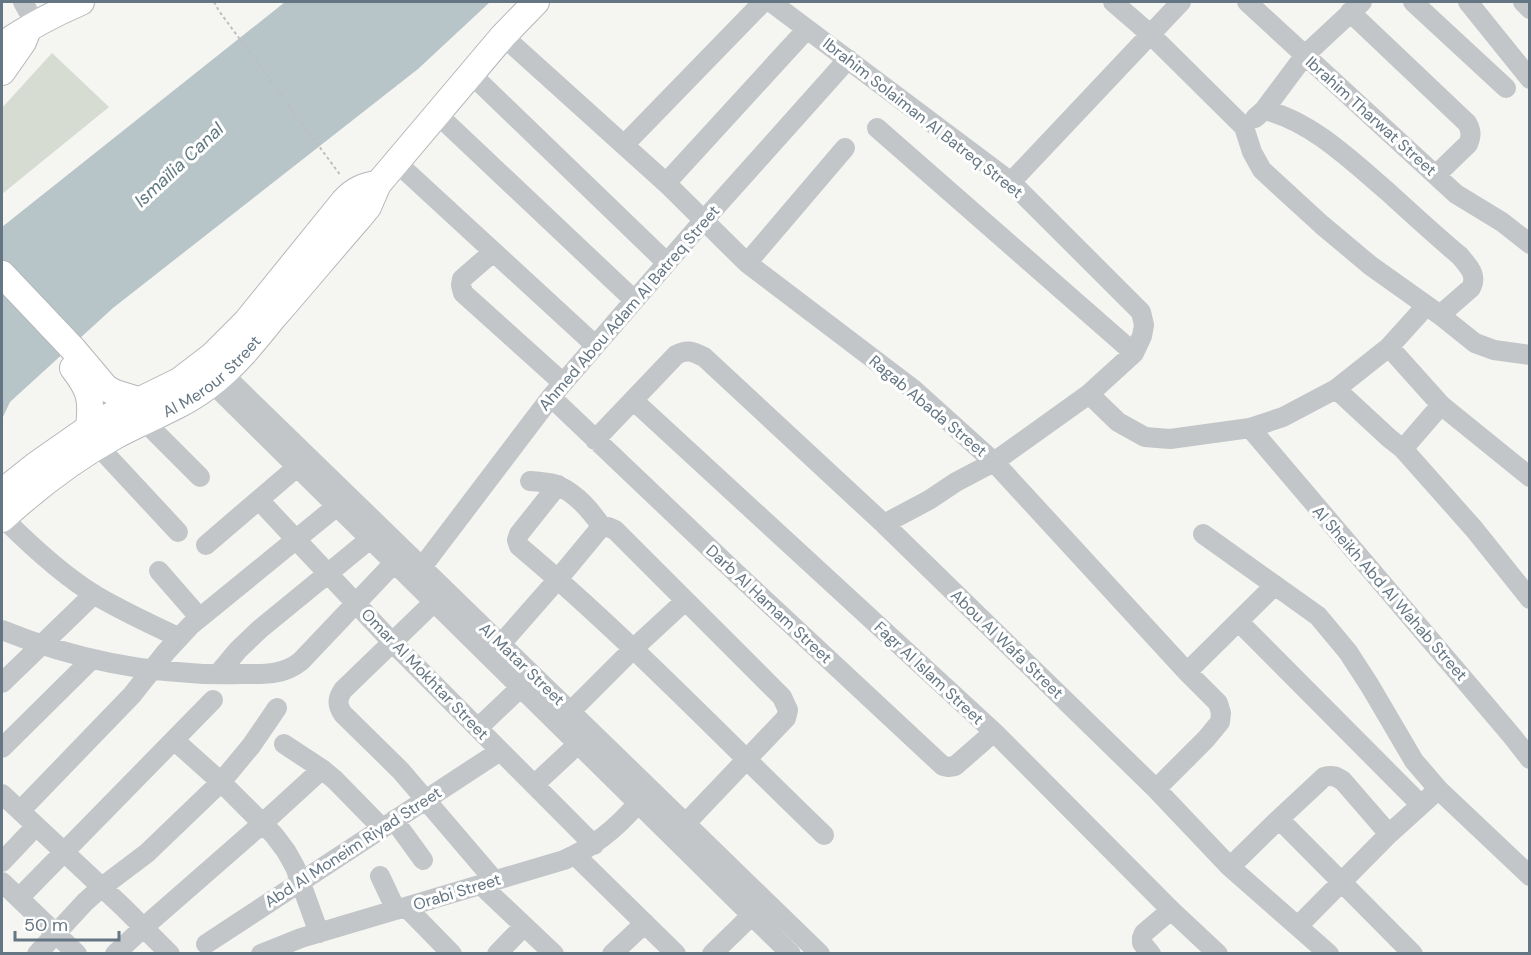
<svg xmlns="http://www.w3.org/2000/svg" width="1531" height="955" viewBox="0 0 1531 955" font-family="'DM Sans',sans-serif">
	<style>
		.green { fill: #d6dcd2 }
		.water { fill: #b8c5c8 }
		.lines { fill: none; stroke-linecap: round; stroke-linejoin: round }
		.major-casing { stroke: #b3b8bb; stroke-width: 28 }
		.path { stroke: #bcbec0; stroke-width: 2; stroke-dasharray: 3 3; stroke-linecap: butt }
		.minor { stroke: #c2c6c9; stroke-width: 20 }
		.major { stroke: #fff; stroke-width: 26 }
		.labels { text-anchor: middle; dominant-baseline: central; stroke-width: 6; stroke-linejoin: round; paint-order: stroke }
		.street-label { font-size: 16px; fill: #647683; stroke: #fff }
		.water-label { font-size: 18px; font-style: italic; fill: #5f7880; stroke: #fff }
	</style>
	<rect width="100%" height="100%" fill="#f5f5f1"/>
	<path class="green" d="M52,53L109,107L2,194V108Z"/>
	<path class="water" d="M285,2H490L418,69L113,308L10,402L2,419V227Z"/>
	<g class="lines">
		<defs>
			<g id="major">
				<path d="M2,45C27,28 53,14 81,2"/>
				<path d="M2,72L23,42L27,32"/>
				<path d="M2,274L74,350L106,388L115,393L141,401"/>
				<path d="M73,368C91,391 92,400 89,428"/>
				<path d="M2,492L36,465L89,428L122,409L179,381L213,355L246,322L344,201C354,190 363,186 378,184"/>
				<path id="s1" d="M2,519C37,487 73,459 115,436C146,419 179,408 207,387C233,368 253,343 273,318C302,285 330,251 359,218L368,207L378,184L503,36L536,2"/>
			</g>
		</defs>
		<use href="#major" class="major-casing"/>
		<path class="path" d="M214,2L219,11L341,176"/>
		<path class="minor" d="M23,2L28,11
			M771,2L1011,182L1141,312L1144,325L1142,336L1134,353L1089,394L994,462L956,482L929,500L884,524
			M1113,2L1150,34L1244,127L1252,152L1262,170L1322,225L1371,266L1440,315L1475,343L1494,350L1530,355
			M1247,2L1456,194L1502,222L1530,244
			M1413,2L1506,88
			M1468,2L1530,79
			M1523,2L1530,9
			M1350,12L1467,123C1471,130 1472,135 1468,144L1436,175
			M503,36L666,183L747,263L913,389L994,462L1187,672L1218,703L1221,713L1220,722L1206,739L1156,789
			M471,74L667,263
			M1264,110C1310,120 1352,161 1387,191C1411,213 1435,235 1460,256C1468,266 1478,275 1471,288L1440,315
			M437,114L634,300
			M1255,118L1264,110L1305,55L1362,2
			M877,128L1134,353
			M624,145L763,2
			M396,162L595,345
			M1011,182L1181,2
			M666,183L807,29
			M493,252L462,279L461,285L463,293L563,383
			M747,263L845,148
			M1389,347L1441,405L1530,477
			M223,374L820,954
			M212,383L791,954
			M1336,389L1389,438L1403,449L1474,529L1530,599
			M1089,394L1118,422L1145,437L1170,439L1250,428L1283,417L1336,389L1389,347L1426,306
			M551,397L737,574L943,766L948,767L955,766L994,732
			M633,400L994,732L1171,910L1218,954
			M144,421L200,477
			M1250,428L1512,736L1530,759
			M595,440L676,355C687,349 692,351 704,357L884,524L1156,789L1230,867L1329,954
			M98,446L178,532
			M1403,449L1441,405
			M530,481C539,482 551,482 559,486C578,495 591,511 602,527
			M558,485L519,534L517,540L519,546C626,636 723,738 824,835
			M259,500L392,642L594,845
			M3,518C31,546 61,574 95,595C122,611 150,624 178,637
			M1203,534L1318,616L1348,652L1370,686L1414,761L1439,790L1530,876
			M206,545L297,467
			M422,567L551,397L704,220L848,59
			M159,571L199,617
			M434,602L343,690C337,699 337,705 343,714L401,771L495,881
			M1239,622L1420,804
			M2,630C78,661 158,676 240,674C262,674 283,676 301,661L394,563
			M501,644L558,579L597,532L602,527H608L615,530L782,697L788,710L786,718L686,823
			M1187,672L1275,585
			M218,674L238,650L260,629L370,539
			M2,683L94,594
			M571,711L633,649L685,601
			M478,728L520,688
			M174,740L221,782L274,835L286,851L295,867L319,933
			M284,744L322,769L335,780L382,828
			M2,748L92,659
			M534,785L578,744
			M2,794L123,907L170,954
			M20,811L132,695L166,652L191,625L337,506
			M1279,819L1413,954
			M394,820L423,860
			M575,855L676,954
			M2,862L36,826
			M1230,867L1279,819L1324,777C1332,775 1336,776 1343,781L1389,834
			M380,876L396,910
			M2,882L77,954
			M481,885L554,954
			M19,898L213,700
			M406,907L452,954
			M1298,926L1389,834L1431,796
			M206,944L500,751
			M37,954L85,902L102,887L147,853L221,782L251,746L277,708
			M115,954L144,927L263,823L322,769
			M261,954L301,938L564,860C594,847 617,828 638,803
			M497,954L524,926
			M612,954L645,923
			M712,954L752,915
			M1151,954L1142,943V938L1144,933L1171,910"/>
		<use href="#major" class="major"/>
	</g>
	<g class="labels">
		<g class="street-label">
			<text transform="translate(1371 116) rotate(42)">Ibrahim Tharwat Street</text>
			<text transform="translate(923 118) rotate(38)">Ibrahim Solaiman Al Batreq Street</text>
			<text transform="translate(629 308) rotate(-49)">Ahmed Abou Adam Al Batreq Street</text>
			<text stroke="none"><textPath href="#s1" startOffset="255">Al Merour Street</textPath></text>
			<text transform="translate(928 406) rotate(40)">Ragab Abada Street</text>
			<text transform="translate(1390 593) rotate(49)">Al Sheikh Abd Al Wahab Street</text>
			<text transform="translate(769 604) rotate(43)">Darb Al Hamam Street</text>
			<text transform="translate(1007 644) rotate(44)">Abou Al Wafa Street</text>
			<text transform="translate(522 664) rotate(44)">Al Matar Street</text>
			<text transform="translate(929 673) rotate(43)">Fagr Al Islam Street</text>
			<text transform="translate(425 674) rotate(46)">Omar Al Mokhtar Street</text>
			<text transform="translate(353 847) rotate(-33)">Abd Al Moneim Riyad Street</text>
			<text transform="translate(457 892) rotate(-17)">Orabi Street</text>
		</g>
		<g class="water-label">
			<text transform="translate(179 165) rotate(-43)">Ismaïlia Canal</text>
		</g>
	</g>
	<rect width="1531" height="955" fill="none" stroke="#647683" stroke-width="6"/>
	<path d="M15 931v9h104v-9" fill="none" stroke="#647683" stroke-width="3"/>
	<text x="24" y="931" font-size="18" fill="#647683" stroke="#ffffff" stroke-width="4.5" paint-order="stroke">50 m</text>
</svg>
